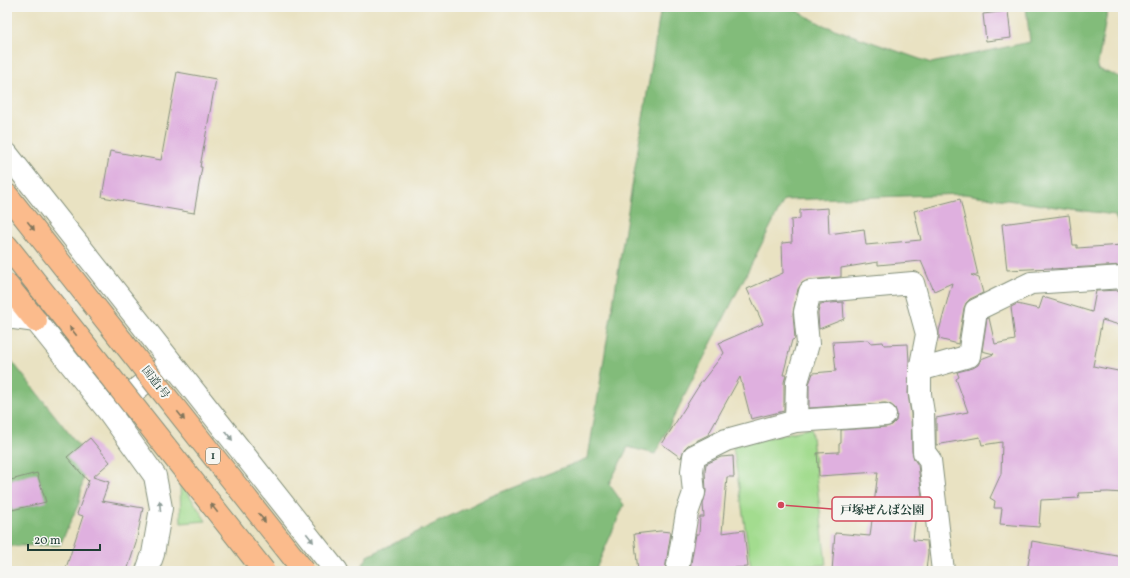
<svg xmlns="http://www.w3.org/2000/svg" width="1130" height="578" viewBox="0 0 1130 578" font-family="Vollkorn,'Noto Serif JP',serif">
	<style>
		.green { fill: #a3dc8f; stroke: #618c62 }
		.forest { fill: #82bc7a; stroke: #507c57 }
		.building { fill: #dfb0df }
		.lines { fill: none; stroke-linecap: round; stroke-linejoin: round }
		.minor-casing { stroke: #84907b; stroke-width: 24 }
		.highway-casing { stroke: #84907b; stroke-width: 24 }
		.minor { stroke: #fff; stroke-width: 22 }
		.highway { stroke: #fbbb8c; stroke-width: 22 }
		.highway-bridge-casing { stroke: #84907b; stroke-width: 24; stroke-linecap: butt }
		.highway-bridge { stroke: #fbbb8c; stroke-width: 22 }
		.oneway { fill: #82765c }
		.oneway2 { fill: #8f9e9a }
		.labels { text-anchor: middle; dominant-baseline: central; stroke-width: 4; stroke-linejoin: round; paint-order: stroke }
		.shield { fill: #f6f6f2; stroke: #60746d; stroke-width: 1 }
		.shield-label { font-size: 10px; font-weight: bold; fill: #1f3d34 }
		.street-label { font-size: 11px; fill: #1f3d34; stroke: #f6f6f2 }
		.leader { fill: none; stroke: #d1495b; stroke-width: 1.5 }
		.callout-dot { fill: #d1495b; stroke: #f6f6f2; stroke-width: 1.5 }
		.callout { fill: #f6f6f2; stroke: #d1495b; stroke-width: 1.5 }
		.callout-label { font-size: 12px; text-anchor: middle; font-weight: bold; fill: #1f3d34 }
	</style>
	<rect width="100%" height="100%" fill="#f6f6f2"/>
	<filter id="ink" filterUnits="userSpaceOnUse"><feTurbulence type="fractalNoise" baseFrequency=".025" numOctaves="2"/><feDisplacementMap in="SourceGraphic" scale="8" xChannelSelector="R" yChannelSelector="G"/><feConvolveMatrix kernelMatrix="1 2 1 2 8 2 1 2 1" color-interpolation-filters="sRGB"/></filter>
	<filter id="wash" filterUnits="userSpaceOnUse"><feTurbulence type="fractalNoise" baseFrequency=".012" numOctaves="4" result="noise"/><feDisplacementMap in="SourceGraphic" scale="16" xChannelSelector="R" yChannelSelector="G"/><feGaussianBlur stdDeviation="0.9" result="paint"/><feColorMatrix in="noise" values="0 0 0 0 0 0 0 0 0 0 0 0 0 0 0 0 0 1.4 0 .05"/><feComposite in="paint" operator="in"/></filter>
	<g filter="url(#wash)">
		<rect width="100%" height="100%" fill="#e9e2c2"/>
		<path class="green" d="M811,428L826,565L751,568L733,446Z
			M180,481L206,521L181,523Z"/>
		<path class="forest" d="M661,7H790L823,25L931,63L1030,42L1026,7H1108L1097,69L1123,78V231L1114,215L964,194L784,200L655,454L628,447L609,484L624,505L595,571H359L368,556L489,497L588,458Z
			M7,355L87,456L79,503L60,545L11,546L7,545Z"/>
		<g id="blocks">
			<path class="building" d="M1008,11L1011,38L986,41L983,14Z
				M177,72L216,79L200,167H202L194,213L102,197L110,151L161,160Z
				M960,199L978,275H971L979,278L983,293L970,299L966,303L964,308L958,344L939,339V331L952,283L934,291L921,261L878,265V262L841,268V277L808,280L802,283L798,289L793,313L795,339L792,340L783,375H786L784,382V411L751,419L740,377L708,435L688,445L684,449L681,458L662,444L700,384L724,353L719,343L763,324L747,289L783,273L782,243L792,242L791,220L800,219V210L828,208L829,234L864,229L866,245L921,240L914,211Z
				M1069,215L1073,245H1077V248L1123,245V265L1051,269L1052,268L1007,270L1002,224Z
				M1123,290V326L1102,320L1093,366L1123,372V493L1108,492L1078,493L1079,498L1041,500L1039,527L1000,524L1002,508H994L995,501L990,498L1001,474L1002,442L982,445L980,437L936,445V418L968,412L956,379L959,377L957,372L973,368L978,365L981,359L994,354L982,351L987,318H989L995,344L1015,340L1011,307L1017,304L1039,309L1043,297L1092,312L1096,291Z
				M843,302L844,319L819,329L818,313L820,304Z
				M869,340L870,343L883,342L884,345L908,344L909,362L908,394L911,414L912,452L914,459L918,465L922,496H918L913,540L927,541L928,552L926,571H832L835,533L870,536L878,472L819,476L817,453L839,452V444L841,443V430L886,427L892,425L896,421L897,414L895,408L890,404L885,403L809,408V384L813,373L836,371L833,342Z
				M90,438L110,462L93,477L109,482L102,501L143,508L136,543L127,571H65L83,516L77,514L89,480L88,481L67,457Z
				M733,456L734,477H727L722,533L744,530L748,567L719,569V571L690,569L696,534H699L700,517H704L703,504L706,492L705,471L706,464L721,457Z
				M37,473L46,502L12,510L7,493V481Z
				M660,531L671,532L665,570L638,571L634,534Z
				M1032,541L1123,557V571H1027Z"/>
		</g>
	</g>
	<g filter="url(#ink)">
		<use href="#blocks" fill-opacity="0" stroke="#84907b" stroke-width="1"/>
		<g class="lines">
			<defs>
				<path id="minor" d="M7,154L336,571
					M7,317L36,321L109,412L155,476L161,508L153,554L147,571
					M920,370L969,356L976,310L1031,283L1123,277
					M111,410L165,366
					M796,421L797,382L808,344L805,312L810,292L913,283L927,334L920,370V394L923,413L924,452L930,460L943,571
					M677,571L687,513L694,493L692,471L694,456L726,440L796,421L885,415"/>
				<path id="highway" d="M7,195L123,342
					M7,246L98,361
					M7,285L36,321"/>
			</defs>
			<use href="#minor" class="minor-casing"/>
			<use href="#highway" class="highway-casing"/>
			<use href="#minor" class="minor"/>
			<use href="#highway" class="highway"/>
			<defs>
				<path id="highway-bridge" d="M123,342L304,571
					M98,361L264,571"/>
			</defs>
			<use href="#highway-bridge" class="highway-bridge-casing"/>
			<use href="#highway-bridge" class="highway-bridge"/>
		</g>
		<defs><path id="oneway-solid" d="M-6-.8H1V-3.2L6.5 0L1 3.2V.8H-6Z"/></defs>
		<g class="oneway">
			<use href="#oneway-solid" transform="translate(31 226) rotate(52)"/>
			<use href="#oneway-solid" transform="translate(73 331) rotate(-128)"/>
			<use href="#oneway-solid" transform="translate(181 416) rotate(52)"/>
			<use href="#oneway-solid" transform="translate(214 508) rotate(-128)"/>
			<use href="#oneway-solid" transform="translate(262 518) rotate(52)"/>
		</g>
		<g class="oneway2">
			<use href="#oneway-solid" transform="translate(229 436) rotate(52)"/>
			<use href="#oneway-solid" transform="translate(160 506) rotate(-95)"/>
			<use href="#oneway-solid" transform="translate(310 538) rotate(52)"/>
		</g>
	</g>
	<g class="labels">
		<rect class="shield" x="206" y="448" width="14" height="16" rx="3"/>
		<g class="shield-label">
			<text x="213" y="456">1</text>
		</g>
		<g class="street-label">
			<text transform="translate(155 383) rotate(52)">国道1号</text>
		</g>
	</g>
	<path class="leader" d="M781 505L832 509"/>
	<circle class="callout-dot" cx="781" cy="505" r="4"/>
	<rect class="callout" x="832" y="497" width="100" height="24" rx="4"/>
	<g class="callout-label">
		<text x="882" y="514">戸塚ぜんば公園</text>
	</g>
	<rect width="1130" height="578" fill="none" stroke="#f6f6f2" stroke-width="24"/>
	<path d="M28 544v6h72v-6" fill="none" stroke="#1f3d34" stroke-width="2"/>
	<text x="34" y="544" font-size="12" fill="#1f3d34" stroke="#f6f6f2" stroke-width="3" paint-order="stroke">20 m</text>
</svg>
